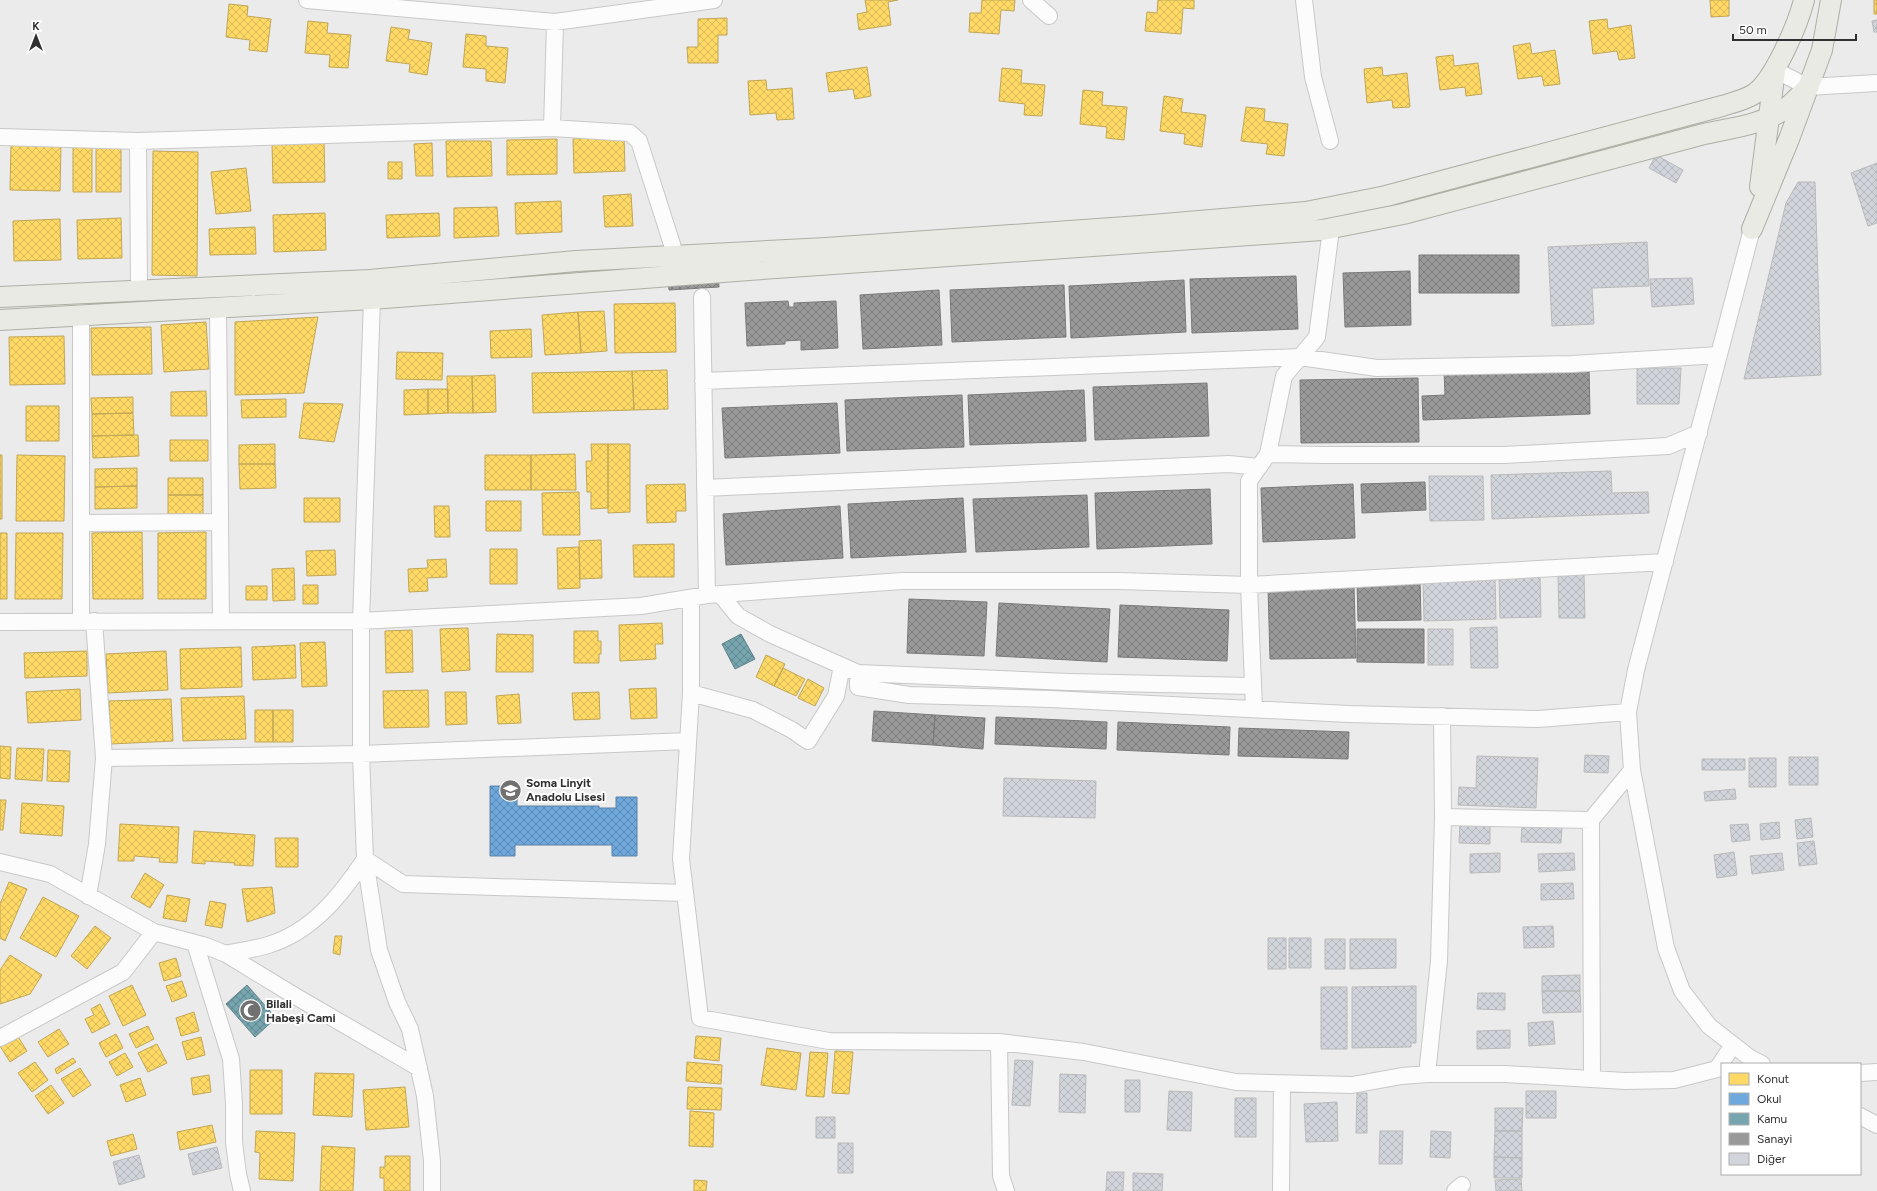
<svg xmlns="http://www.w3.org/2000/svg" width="1877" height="1191" viewBox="0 0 1877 1191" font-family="Figtree,sans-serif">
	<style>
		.homes { fill: url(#homes-cross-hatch); stroke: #c1a656 }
		.schools { fill: url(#schools-cross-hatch); stroke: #5c84a9 }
		.public { fill: url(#public-cross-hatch); stroke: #618289 }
		.industry { fill: url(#industry-cross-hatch); stroke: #7a7a7a }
		.building { fill: url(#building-cross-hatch); stroke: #b9baba }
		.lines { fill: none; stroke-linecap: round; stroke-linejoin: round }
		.minor-casing { stroke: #c8c8c9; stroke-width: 18 }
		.major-casing { stroke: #adafa4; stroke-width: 22 }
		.minor { stroke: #fcfcfc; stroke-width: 16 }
		.major { stroke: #e9eae4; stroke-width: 20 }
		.labels { text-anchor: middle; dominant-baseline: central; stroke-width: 4; stroke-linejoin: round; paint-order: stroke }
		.poi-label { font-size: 12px; font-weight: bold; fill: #303031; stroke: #fff; text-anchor: start }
	</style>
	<defs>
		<pattern id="homes-cross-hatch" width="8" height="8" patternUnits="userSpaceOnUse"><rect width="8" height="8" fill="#ffd966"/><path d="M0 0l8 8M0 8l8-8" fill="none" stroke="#dbbb59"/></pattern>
		<pattern id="schools-cross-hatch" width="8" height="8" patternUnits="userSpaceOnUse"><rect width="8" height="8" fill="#6fa8dc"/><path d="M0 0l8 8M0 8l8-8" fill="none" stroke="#5c89b3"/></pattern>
		<pattern id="public-cross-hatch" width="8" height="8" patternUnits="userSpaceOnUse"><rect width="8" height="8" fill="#76a5af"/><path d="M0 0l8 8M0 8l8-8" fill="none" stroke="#61878f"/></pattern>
		<pattern id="industry-cross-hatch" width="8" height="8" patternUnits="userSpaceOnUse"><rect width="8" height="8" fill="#999"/><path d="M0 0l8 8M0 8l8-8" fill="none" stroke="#7d7d7d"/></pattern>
		<pattern id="building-cross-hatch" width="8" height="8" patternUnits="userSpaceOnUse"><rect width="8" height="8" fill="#d1d5db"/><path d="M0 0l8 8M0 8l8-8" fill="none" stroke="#b4b7bc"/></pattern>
	</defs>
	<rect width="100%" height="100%" fill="#ebebec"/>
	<path class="homes" d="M865,0H898L888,2L891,25L859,30L857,14L867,12Z
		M982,0H1015L1014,11L1001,10L999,34L969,32L970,13H981Z
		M1158,0H1194V9L1183,8L1181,34L1145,31L1147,12L1157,13Z
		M1710,0H1729V16L1711,17Z
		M1874,0H1877V14H1874Z
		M229,4L248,6L247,16L271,19L267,52L249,50L250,40L226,37Z
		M727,18V35H718V63H688L687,47H698V19Z
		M1607,19L1608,29L1631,25L1635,58L1619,60L1617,51L1593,54L1589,21Z
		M308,21L328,23L327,33L351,35L348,68L329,67L330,55L305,53Z
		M391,27L410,30L408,39L432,43L427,75L409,72L410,64L386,61Z
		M466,34L486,36V46L508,48L505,83L486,81V69L463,67Z
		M1530,43L1532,54L1555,50L1560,84L1544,86L1542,76L1518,79L1513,46Z
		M1453,55L1454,66L1478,63L1482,94L1466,96L1465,87L1440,90L1436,57Z
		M867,67L871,96L855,99L853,89L829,92L826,73Z
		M1382,67L1383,76L1407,73L1410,107L1393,108L1392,100L1367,103L1364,69Z
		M1002,68L1022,70L1021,83L1045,85L1042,116L1024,115L1025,104L999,101Z
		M766,80L767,90L792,88L794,119L777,120L776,113L750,115L748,81Z
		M1083,90L1103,92L1102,105L1127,107L1124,140L1106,138L1107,127L1080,124Z
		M1164,96L1183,99L1181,112L1206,115L1202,147L1184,144L1185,134L1160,131Z
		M1246,107L1265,109L1264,121L1288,124L1284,156L1266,154L1268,144L1241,141Z
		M624,136L625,171L574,173L573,139Z
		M557,139V174L507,175V140Z
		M324,141L325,182L273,183L272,143Z
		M446,141H491L492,176L447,177Z
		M432,143L433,176H416L414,144Z
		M11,144L61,145L60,191L10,190Z
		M73,146H92V192H73Z
		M96,146H121V192H96Z
		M153,151L198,152L197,276L152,275Z
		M388,162H402V179H388Z
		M246,168L251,211L216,214L211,172Z
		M631,194L633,226L605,227L603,196Z
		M561,201L562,232L516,234L515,203Z
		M497,207L499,236L454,238V208Z
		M325,213L326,250L274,252L273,215Z
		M439,213L440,236L387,238L386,215Z
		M121,218L122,258L78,259L77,220Z
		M60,219L61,260L14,261L13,221Z
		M255,227L256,254L210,255L209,229Z
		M675,303L676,352L615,353L614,304Z
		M604,311L607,351L581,353L578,312Z
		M578,312L581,353L545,355L542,315Z
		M318,317L304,393L235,395V322Z
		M206,322L209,369L164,372L161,325Z
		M151,327L152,374L92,375L91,328Z
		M531,329L532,357L491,358L490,331Z
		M64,336L65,384L10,385L9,337Z
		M397,352L443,353L442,380L396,379Z
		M667,370L668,409L634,410L632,371Z
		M632,371L634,410L533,413L532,373Z
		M495,375L496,412L473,413L472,376Z
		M447,376H472L473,413H448Z
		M428,389V414L404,415V390Z
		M428,389H448V413L428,414Z
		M206,391L207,416H171V392Z
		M133,397V413L92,414L91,398Z
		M286,399V417L242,418L241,400Z
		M304,403L343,404L334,442L299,438Z
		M26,406H59V441H26Z
		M133,413L134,435L92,436V414Z
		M134,435H138L139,456L93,458L92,436Z
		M170,440H208V461H170Z
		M275,444V464H239V445Z
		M591,444H608V508L591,509V492H587L586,461H592Z
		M608,444H630V512L608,513Z
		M575,454L576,490H531V455Z
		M0,455H2V519H0Z
		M17,455L65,456L64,521H16Z
		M485,455H531V490H485Z
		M239,464H275L276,488L240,489Z
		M137,468V486L95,487V469Z
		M168,478H203V495H168Z
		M685,484L686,511H676V522L647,523L646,485Z
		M137,486V508L95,509V487Z
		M579,492L580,535H543L542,493Z
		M168,495H203V514H168Z
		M304,498H340V522H304Z
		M486,501H521V531H486Z
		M434,506H449L450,537H435Z
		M142,532L143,599H93L92,533Z
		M206,532V599H158V533Z
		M0,533H7V599H0Z
		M16,533H63L62,599H15Z
		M601,540L602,578L580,579L579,541Z
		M674,544V577H634L633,545Z
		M579,547L580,588L558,589L557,548Z
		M490,549H517V584H490Z
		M335,550L336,575L307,576L306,551Z
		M446,559L447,577L427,578L428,591L409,592L408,569L428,568L427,560Z
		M294,568L295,600L273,601L272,569Z
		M303,585H318V604H303Z
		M246,586H267V600H246Z
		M662,623L663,644H655L656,659L620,661L619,625Z
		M468,628L470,670L442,672L440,629Z
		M412,630L413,672L386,673L385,631Z
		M574,631H598V641H601V654H599V663H574Z
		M497,634L533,635V672H496Z
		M325,642L327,686L302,687L300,643Z
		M295,645L296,678L253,680L252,647Z
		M241,647L242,687L181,689L180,649Z
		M87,651V676L25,678L24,653Z
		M166,651L168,690L108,693L106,654Z
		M766,655L785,664L774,686L756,677Z
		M783,668L805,679L796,696L774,686Z
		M808,679L824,688L815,706L798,698Z
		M656,688L657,718L631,719L629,689Z
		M80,689L81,720L28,723L26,692Z
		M428,690L429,727L384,728L383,691Z
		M445,692H466L467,724L446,725Z
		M599,692L600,719L574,720L572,693Z
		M519,694L521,723L498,724L496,696Z
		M244,696L246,739L183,741L181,698Z
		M171,699L173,741L111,744L109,701Z
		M255,710H273V742H255Z
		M273,710H293V742H273Z
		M0,746L11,747L10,779L0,778Z
		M17,748L44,749L42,781L15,779Z
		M48,750L70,751L69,782L47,781Z
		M0,800H6L3,830H0Z
		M22,803L64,806L62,836L20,833Z
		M120,824L179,827L177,863L159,862L160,858L134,856V861H118Z
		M194,831L255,835L253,866L234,865L235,863L205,861V864L192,863Z
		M275,838H298V867H276Z
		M145,873L164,885L150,908L131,897Z
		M9,882L27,889L5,941L0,938V904Z
		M272,887L275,913L247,922L242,889Z
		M167,895L190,899L186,922L163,918Z
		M43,897L79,916L56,957L20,938Z
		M210,901L226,904L222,928L205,925Z
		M95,926L111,938L87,969L71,956Z
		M335,936H342L340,955L333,953Z
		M10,955L42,975L30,994L0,1004V970Z
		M176,958L181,976L164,981L159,963Z
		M182,981L187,996L172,1002L166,986Z
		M132,985L146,1015L123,1026L109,996Z
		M100,1004L110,1024L92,1033L85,1019L94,1015L91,1009Z
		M194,1012L199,1031L181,1036L176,1018Z
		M148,1026L154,1039L136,1048L129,1034Z
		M59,1029L69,1044L48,1057L38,1042Z
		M116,1034L123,1048L106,1057L99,1043Z
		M17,1035L27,1051L10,1062L0,1046Z
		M696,1036L721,1038L719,1061L694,1058Z
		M201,1037L205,1055L187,1060L182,1042Z
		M157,1044L167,1063L148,1072L138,1053Z
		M767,1048L801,1053L796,1090L761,1085Z
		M835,1051L853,1052L849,1094L832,1093Z
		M810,1052L828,1053L824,1097L806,1096Z
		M125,1053L133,1067L117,1076L109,1062Z
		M73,1058L76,1062L57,1074L55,1069Z
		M35,1062L48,1080L32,1092L18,1073Z
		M687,1062L722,1065L721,1084L686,1081Z
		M80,1068L91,1085L73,1097L61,1079Z
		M250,1070H282V1114H250Z
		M315,1073L354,1074L352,1117L313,1115Z
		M209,1075L211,1092L193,1095L191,1078Z
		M140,1078L146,1095L126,1102L120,1085Z
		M51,1085L64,1103L48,1114L35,1096Z
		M405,1087L409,1127L366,1130L363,1090Z
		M688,1087L722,1088L721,1110L687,1109Z
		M690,1111L714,1113L713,1147L689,1146Z
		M212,1125L216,1142L180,1150L177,1132Z
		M256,1131L295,1133L293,1181L259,1179L260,1153L255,1152Z
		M133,1134L137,1149L111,1156L107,1141Z
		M322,1146L355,1148L353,1191H320Z
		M385,1156H410V1191H384V1178H380V1167H385Z
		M694,1180L707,1181L706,1191H694Z"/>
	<path class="schools" d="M490,786H517V806H599V808H616V797H637V856H612V845H515V856H490Z"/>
	<path class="public" d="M741,634L755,659L735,669L722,644Z
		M247,985L276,1018L255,1037L226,1004Z"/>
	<path class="industry" d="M1419,255H1519V293H1419Z
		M1410,271L1411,325L1345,327L1343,273Z
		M718,276L719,287L669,290L668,279Z
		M1296,276L1298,329L1192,333L1190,279Z
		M1184,280L1186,332L1071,338L1069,286Z
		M1064,285L1066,337L952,342L950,290Z
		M939,290L942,345L863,349L860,295Z
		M788,301L789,307H794V303L836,301L838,348L801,350V340L785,341V344L747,346L745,303Z
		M1589,366L1590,414L1423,420L1422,396L1445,395L1444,370Z
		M1418,378L1419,442L1301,443L1300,380Z
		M1207,383L1209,436L1095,440L1093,387Z
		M1084,390L1086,441L970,445L968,395Z
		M962,395L964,447L847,451L845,400Z
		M837,403L840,453L725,458L722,408Z
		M1425,482L1426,510L1362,513L1361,484Z
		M1353,484L1355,538L1263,542L1261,488Z
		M1210,489L1212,544L1097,549L1095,493Z
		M1087,495L1089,547L976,552L973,499Z
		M963,498L966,552L851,558L848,504Z
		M840,506L843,558L726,565L723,514Z
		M1420,579L1421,620L1358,621L1357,581Z
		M1354,586L1356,658L1270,659L1268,587Z
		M909,599L987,602L984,656L907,653Z
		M999,603L1110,609L1107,662L996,656Z
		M1120,605L1229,610L1227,661L1118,657Z
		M1357,629H1424V663L1357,662Z
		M874,711L935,715L933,745L872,741Z
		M935,715L985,718L983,749L933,745Z
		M996,717L1107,722L1106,749L995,744Z
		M1118,722L1230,727L1229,755L1117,750Z
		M1239,728L1349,732L1348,759L1238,756Z"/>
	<path class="building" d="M1877,20V32H1874L1872,21Z
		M1656,155L1683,170L1676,183L1649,168Z
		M1877,163V223L1868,226L1851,173Z
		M1798,182H1815L1821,375L1744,379L1786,203Z
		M1647,242L1649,286L1592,288L1594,324L1552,326L1548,247Z
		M1692,278L1694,304L1652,307L1650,279Z
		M1637,368H1681L1679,404H1637Z
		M1611,471L1612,493L1648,492L1649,513L1492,519L1491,475Z
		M1429,476H1483L1484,520L1430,521Z
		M1584,572L1585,618H1559L1558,573Z
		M1540,576L1541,617L1500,618L1499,577Z
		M1495,577L1496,619L1424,621L1423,579Z
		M1497,627L1498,668H1471L1470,628Z
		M1428,629H1453V665H1428Z
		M1585,755L1609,756L1608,773L1584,772Z
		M1477,756L1538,758L1536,808L1458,805L1459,787L1476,788Z
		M1789,757H1818V785H1789Z
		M1749,758H1776V787H1749Z
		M1702,759H1745V770H1702Z
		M1004,778L1096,781L1095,818L1003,816Z
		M1735,789L1736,799L1705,801L1704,792Z
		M1811,818L1813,837L1797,839L1795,820Z
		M1779,822L1780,838L1761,840L1760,824Z
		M1460,824L1490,825V844L1459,843Z
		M1748,824L1750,840L1732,842L1730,825Z
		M1522,826L1562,827L1561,843L1521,842Z
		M1814,841L1817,864L1799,866L1797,843Z
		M1734,852L1737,875L1717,878L1714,855Z
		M1500,853V872L1470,873V854Z
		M1574,853L1575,870L1539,872L1538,854Z
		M1782,853L1784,870L1752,874L1750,856Z
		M1573,883L1574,899L1541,900V884Z
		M1553,926L1554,947L1524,948L1523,927Z
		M1268,938H1286V969H1268Z
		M1289,938H1311V968H1289Z
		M1325,939H1345V969H1325Z
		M1350,939H1396V968L1350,969Z
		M1580,975V991H1542V976Z
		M1416,986V1043H1411V1047L1352,1048V987Z
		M1321,987H1347V1049H1321Z
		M1542,991H1580L1581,1012L1543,1013Z
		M1478,993H1505V1010L1477,1009Z
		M1553,1021L1555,1044L1529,1046L1528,1023Z
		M1510,1030V1048L1477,1049V1031Z
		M1015,1060L1033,1061L1030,1106L1012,1105Z
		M1060,1074L1086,1075L1085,1113L1059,1112Z
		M1125,1080H1140V1112H1125Z
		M1169,1091L1192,1092L1191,1131L1167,1130Z
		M1526,1091H1556V1118H1526Z
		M1357,1093H1367V1133H1356Z
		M1235,1098H1256V1137H1235Z
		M1337,1102L1338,1141L1306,1142L1304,1104Z
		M1495,1108H1523L1522,1131H1495Z
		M816,1117H835V1138H816Z
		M1380,1131H1403L1402,1164H1379Z
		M1431,1131L1451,1132L1450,1158L1430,1157Z
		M1495,1131H1522V1158L1494,1157Z
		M838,1143H853V1173H838Z
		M217,1147L222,1168L193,1175L188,1154Z
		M139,1155L145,1177L119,1185L113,1162Z
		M1494,1157L1522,1158V1178H1494Z
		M1107,1172H1124L1123,1191H1106Z
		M1133,1173L1163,1174L1162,1191H1133Z
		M1521,1179L1522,1191H1496L1495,1180Z"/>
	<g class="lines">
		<defs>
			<path id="minor" d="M307,0L555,22L714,0
				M1031,0L1049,16
				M1304,0L1313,77L1330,141
				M1775,70L1808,87L1877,83
				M552,128L555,22
				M0,137L138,141L552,128L630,133L639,141L676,257
				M138,141L139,291
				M1752,229L1636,670L1628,712L1632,770L1666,948L1682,991L1709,1026L1750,1058L1762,1064
				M371,287L372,299L361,621V754L365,859L379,950L397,1002L410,1029L425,1096L432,1161V1191
				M702,297L707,595
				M218,308L221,621
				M81,316V622
				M703,381L1300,357L1377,368L1572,364L1719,355
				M1268,454L1324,455H1504L1668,446L1699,433
				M705,488L1229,464L1259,467
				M81,523L220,522
				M720,594L738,616L770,634L858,673L1069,682L1252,686
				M691,598V693L681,859L700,1018L829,1041L999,1042L1084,1052L1236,1082L1352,1085L1402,1076L1427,1074H1505L1625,1081L1674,1080L1717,1069L1733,1045
				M0,622L361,621L641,606L707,595L902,581H1119L1249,585L1665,562
				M858,673V687L909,695L1051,699L1349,714L1538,719L1628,712
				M691,693L753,710L792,730L808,741L836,696L842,666
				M1254,709L1249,585V481L1268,454L1284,376L1317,337L1331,229
				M104,758L361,754L688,741
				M1443,817L1591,820L1632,770
				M1591,820L1592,1079
				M0,862L50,874L154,932L206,946L226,954L295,996L419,1068
				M88,896L97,844L104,758L94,621
				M195,943L231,1059L234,1104V1142L238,1174L242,1191
				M226,954C240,951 255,949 268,945C312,932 341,895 365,859L403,884L685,893
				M0,1038L123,972L154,932
				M999,1042L1001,1176L1006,1191
				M1860,1073L1877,1072
				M1427,1074L1439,961L1443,817L1442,716
				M1860,1116L1877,1125
				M1281,1191L1282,1084
				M1455,1191L1462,1185"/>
			<path id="major" d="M1760,187L1775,70
				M1752,229L1789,139L1822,50L1831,0
				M0,297L370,280L576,261L826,248L1140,226L1306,212L1386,196L1722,106C1731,103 1745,100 1754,94C1774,81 1798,24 1804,0
				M0,320L372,299L749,270L1322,230L1403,214L1704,134C1731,128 1761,125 1785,109C1793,103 1801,94 1808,87"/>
		</defs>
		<use href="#minor" class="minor-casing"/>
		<use href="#major" class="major-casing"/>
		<use href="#minor" class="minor"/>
		<use href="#major" class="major"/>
	</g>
	<defs>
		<symbol id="school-disc" viewBox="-11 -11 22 22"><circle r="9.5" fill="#717172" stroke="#fff"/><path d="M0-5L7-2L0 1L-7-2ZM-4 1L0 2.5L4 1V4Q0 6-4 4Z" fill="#fff"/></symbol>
		<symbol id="mosque-disc" viewBox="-11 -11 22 22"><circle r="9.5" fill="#717172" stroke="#fff"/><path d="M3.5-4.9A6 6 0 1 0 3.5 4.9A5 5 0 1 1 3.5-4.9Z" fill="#fff"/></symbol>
	</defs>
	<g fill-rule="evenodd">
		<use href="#school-disc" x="498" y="778" width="25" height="25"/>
		<use href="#mosque-disc" x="238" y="998" width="25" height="25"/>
	</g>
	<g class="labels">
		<g class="poi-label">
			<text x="526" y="783">Soma Linyit<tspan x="526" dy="14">Anadolu Lisesi</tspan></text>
			<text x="266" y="1004">Bilali<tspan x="266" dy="14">Habeşi Cami</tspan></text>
		</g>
	</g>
	<rect x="1721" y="1063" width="140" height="112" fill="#ffffff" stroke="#acacad"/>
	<rect x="1729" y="1073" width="20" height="12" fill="#ffd966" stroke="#acacad"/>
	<text x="1757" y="1083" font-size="12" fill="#303031">Konut</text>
	<rect x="1729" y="1093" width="20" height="12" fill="#6fa8dc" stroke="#acacad"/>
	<text x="1757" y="1103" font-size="12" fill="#303031">Okul</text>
	<rect x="1729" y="1113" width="20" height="12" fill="#76a5af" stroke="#acacad"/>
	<text x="1757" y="1123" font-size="12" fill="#303031">Kamu</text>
	<rect x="1729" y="1133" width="20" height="12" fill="#999999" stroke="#acacad"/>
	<text x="1757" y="1143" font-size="12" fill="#303031">Sanayi</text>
	<rect x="1729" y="1153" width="20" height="12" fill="#d1d5db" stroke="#acacad"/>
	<text x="1757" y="1163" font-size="12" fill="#303031">Diğer</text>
	<g transform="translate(36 36)" stroke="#ffffff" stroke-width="3" paint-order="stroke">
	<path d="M0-3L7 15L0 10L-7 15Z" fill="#303031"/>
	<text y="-6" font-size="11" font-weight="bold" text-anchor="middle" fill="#303031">K</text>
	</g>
	<path d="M1733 34v6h123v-6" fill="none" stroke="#303031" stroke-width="2"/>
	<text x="1739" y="34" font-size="12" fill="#303031" stroke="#ffffff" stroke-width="3" paint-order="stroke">50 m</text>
</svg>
